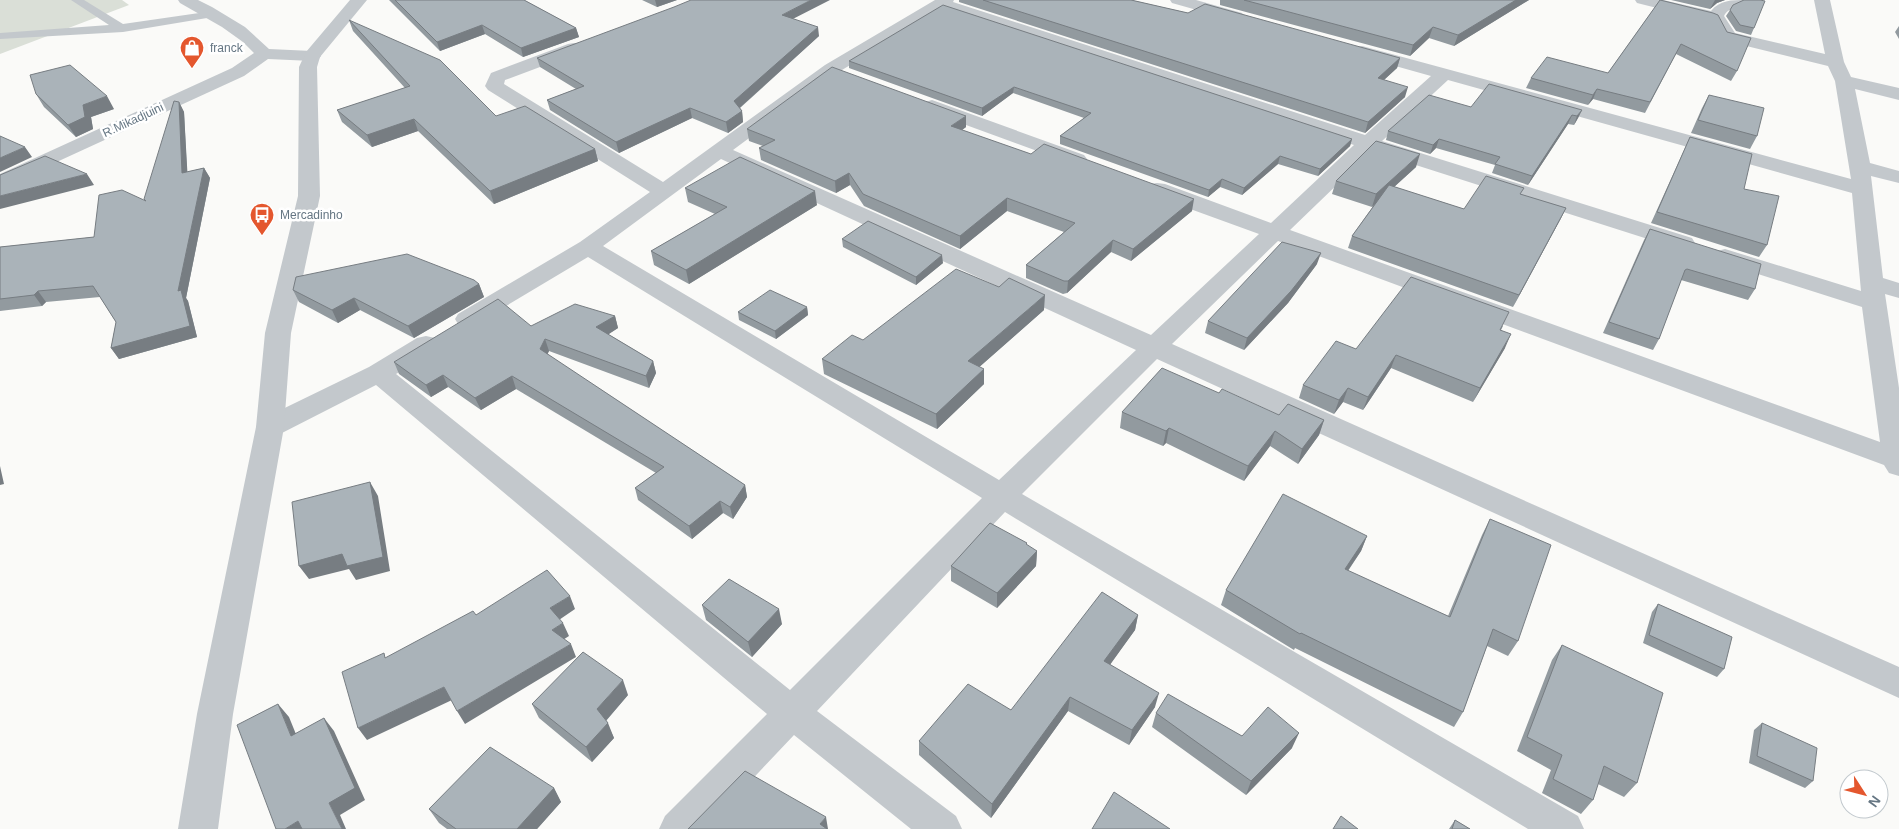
<svg xmlns="http://www.w3.org/2000/svg" width="1899" height="829" viewBox="0 0 1899 829" font-family="Helvetica,sans-serif">
	<style>
		.green { fill: #dadfd7 }
		.lines { fill: none; stroke-linecap: round; stroke-linejoin: round }
		.service { fill: #c3c8cc; fill-rule: evenodd }
		.minor { fill: #c3c8cc; fill-rule: evenodd }
		.tertiary { fill: #c3c8cc; fill-rule: evenodd }
		.wall { fill: #929a9f }
		.shaded-wall { fill: #777d82 }
		.building { fill: #aab3b9; stroke: #777d82 }
		.labels { text-anchor: middle; dominant-baseline: central; stroke-width: 5; stroke-linejoin: round; paint-order: stroke }
		.far-poi-label { font-size: 12px; fill: #657683; stroke: #fff; text-anchor: start }
		.far-street-label { font-size: 12px; fill: #657683; stroke: #fff }
	</style>
	<rect width="100%" height="100%" fill="#fafaf8"/>
	<path class="green" d="M0,0H122L129,5L0,54Z"/>
	<g class="lines">
		<path class="service" d="M71,0H84L123,24L213,11L219,14L213,17L123,32L0,39V33L109,25Z"/>
		<path class="minor" d="M178,0H198L212,7L245,27L269,49L312,51L318,52L321,56L318,60L312,61L268,59L244,76L0,188V174L232,68L254,53L243,42L222,27L180,3Z
			M935,0H954L953,2L1365,135L1431,76L1356,55L1353,51L1356,47L1362,46L1851,179L1835,81L1828,66L1722,40L1714,24L1709,21L1637,3L1635,0H1663L1711,11C1720,0 1731,0 1746,0C1740,9 1730,5 1724,16L1735,33L1825,54L1814,0H1830L1844,62L1851,77L1899,88V100L1855,89L1870,163L1899,171V183L1871,176L1883,278L1899,283V298L1885,294L1899,388V476L1889,473L1884,465L1278,241L1172,344L1899,667V698L1157,359L1022,494L1578,816L1584,829H1528L1005,512L817,711L956,816L962,829H911L794,735L705,829H659L665,816L767,714L376,385L280,434L270,437L260,434L256,427L260,420L369,367L417,338L426,336L435,338L439,344L435,350L396,374L790,690L982,498L588,257L476,324L467,327L458,324L455,319L458,314L580,242L650,192L488,90L485,86L491,73L568,44L574,43L580,44L583,48L580,52L505,80L504,84L663,182L825,65ZM943,9L1354,145L1271,223L1165,184L1157,183L1149,184L1146,189L1149,194L1259,234L1151,335L733,150L837,73ZM1448,80L1852,193L1861,291L1725,249L1717,251L1713,256L1717,261L1862,307L1880,442L1290,230L1372,151L1676,248L1684,250L1692,248L1695,243L1692,238L1382,141ZM721,159L1136,350L999,480L603,246Z
			M1170,0H1196L1242,13L1244,16L1242,19L1236,21L1172,3Z
			M932,100L1084,155L1087,159L1084,163L1077,165L1070,163L925,110L923,106L925,102Z"/>
		<path class="tertiary" d="M350,0H367L320,57L317,67L320,196L291,333L284,427L233,714L218,829H178L197,714L256,427L265,333L298,196L299,67L306,52Z"/>
	</g>
	<path class="wall" d="M389,0H524L576,28L579,37L523,57L485,34L440,51Z
		M642,0H677L657,7Z
		M959,0H1131L1188,13L1400,58L1397,68L1384,80L1405,97L1365,133L959,2Z
		M1220,0H1529L1454,46L1429,38L1410,56L1220,5Z
		M1660,0L1737,71L1731,81L1676,54L1645,113L1593,99L1588,105L1526,88L1531,78L1608,73Z
		M1671,0H1725L1717,3L1710,9Z
		M1730,10L1754,28L1751,35L1736,31L1726,16Z
		M794,19L819,36L740,108L742,111L743,122L728,133L692,118L619,153L550,110L547,100L576,89L540,67L537,58Z
		M349,20L496,116L595,149L598,161L494,204L418,131L372,147L342,122L337,110L405,88L353,31Z
		M1899,26V39L1895,32Z
		M849,61L1352,139L1350,146L1318,176L1278,164L1242,195L1220,187L1208,197L1060,144V136L1084,118L1013,93L982,116L849,68Z
		M36,94L114,109L91,117L93,129L76,137L44,107Z
		M1709,95L1757,136L1750,149L1691,133L1702,108Z
		M179,102L184,112L187,172L204,168L210,178L186,298L188,301L197,337L119,359L111,348L116,322L100,297L46,302L42,306L0,311V247L94,237L145,200Z
		M1471,107L1582,110L1578,118L1574,125L1568,124L1528,185L1492,173L1495,165L1436,148L1430,154L1386,140L1388,131Z
		M966,127L962,130L1192,211L1131,261L1111,252L1067,293L1063,294L1026,278V265L1064,232L1007,211L960,249L864,206L850,185L836,193L761,160L759,148L763,146L749,141L747,129Z
		M1690,137L1744,189L1767,245L1759,257L1651,223L1685,148Z
		M1416,167L1394,187L1464,209L1521,195L1566,208L1560,220L1513,307L1348,248L1352,236L1374,205L1372,207L1332,194L1336,181Z
		M685,188L817,205L689,284L654,265L651,251L715,214L688,202Z
		M1650,229L1755,289L1748,300L1681,280L1659,339L1653,350L1603,333L1644,240Z
		M842,239L943,263L916,285L843,247Z
		M1317,264L1288,303L1244,350L1205,333L1208,321Z
		M479,284L484,297L414,338L360,310L338,323L299,302L293,290Z
		M807,307L808,315L776,339L739,320L738,312Z
		M1044,310L979,367L984,384L937,429L824,374L822,359L863,340Z
		M615,316L618,328L608,334L653,361L656,373L649,388L549,351L547,354L745,485L747,497L733,519L723,513L692,539L638,500L635,488L656,473L516,389L481,410L448,387L431,397L399,374L394,362L531,326Z
		M1503,326L1501,330L1505,348L1473,402L1391,368L1363,410L1343,402L1334,414L1299,398L1303,385L1356,349Z
		M1219,393L1279,415L1324,420L1319,435L1298,464L1270,446L1244,481L1166,443L1163,446L1120,428L1122,412Z
		M1490,519L1518,641L1508,656L1487,646L1463,712L1454,727L1295,648L1294,650L1221,605L1226,590L1367,536L1361,551L1348,571L1448,616L1482,535Z
		M1037,551L1036,566L997,608L951,581V566Z
		M1658,604L1724,669L1717,677L1643,643L1652,612Z
		M702,605L782,624L752,657L706,620Z
		M1138,615L1135,630L1110,664L1155,707L1129,745L1068,711L991,818L919,755V741L1011,710Z
		M1562,645L1637,783L1624,797L1598,784L1593,800L1581,814L1542,793L1551,770L1517,751L1552,660Z
		M628,695L606,721L614,738L592,762L539,718L532,704Z
		M1156,713L1242,736L1292,748L1246,795L1152,727Z
		M1762,723L1813,781L1805,788L1749,763L1754,730Z
		M554,788L561,802L537,829H447L439,823L429,809Z
		M1455,820L1470,829H1449Z"/>
	<path class="shaded-wall" d="M655,0H677L657,7Z
		M811,0H830L783,24L782,15Z
		M1516,0H1529L1454,46L1458,35Z
		M1715,0H1725L1717,3L1710,9Z
		M482,25L485,34L440,51L437,42Z
		M818,27L819,36L736,111L734,101Z
		M1433,27L1429,38L1410,56L1413,45Z
		M576,28L579,37L523,57L521,48Z
		M1400,58L1397,68L1375,88L1378,78Z
		M1014,87L1013,93L982,116V108Z
		M1408,87L1405,97L1365,133L1368,122Z
		M1597,89L1593,99L1588,105L1593,95Z
		M107,96L114,109L91,117L93,129L76,137L68,125L83,105Z
		M179,102L184,112L188,183L182,173Z
		M690,108L692,118L619,153L616,142Z
		M1582,110L1578,118L1574,125L1577,116Z
		M742,111L743,122L728,133L726,122Z
		M1572,115L1568,124L1528,185L1532,176Z
		M966,116V127L951,138V126Z
		M414,119L418,131L372,147L367,135Z
		M1352,139L1350,146L1318,176L1320,169Z
		M1439,139L1436,148L1430,154L1433,145Z
		M25,147L32,157L0,172V158Z
		M595,149L598,161L494,204L490,191Z
		M1420,154L1416,167L1372,207L1376,194Z
		M1280,156L1278,164L1242,195L1244,188Z
		M204,168L210,178L186,298L188,301L197,337L119,359L111,348L178,291Z
		M849,173L850,185L836,193L835,181Z
		M87,174L94,185L0,209V196Z
		M1222,179L1220,187L1208,197L1209,190Z
		M815,191L817,205L689,284L686,270Z
		M1007,198V211L960,249V236Z
		M1194,199L1192,211L1131,261L1133,249Z
		M1566,208L1560,220L1513,307L1519,295Z
		M1113,240L1111,252L1067,293L1068,281Z
		M1321,253L1317,264L1288,303L1244,350L1247,338Z
		M942,255L943,263L916,285V277Z
		M479,284L484,297L414,338L408,326Z
		M38,291L46,302L42,306L34,295Z
		M1045,295L1044,310L968,377V361Z
		M354,298L360,310L338,323L332,310Z
		M807,307L808,315L776,339L775,331Z
		M615,316L618,328L600,340L596,327Z
		M1511,334L1505,348L1473,402L1480,388Z
		M545,339L549,351L544,362L540,349Z
		M1396,355L1391,368L1363,410L1368,397Z
		M653,361L656,373L649,388L646,376Z
		M984,369V384L937,429L936,414Z
		M443,375L448,387L431,397L426,385Z
		M512,376L516,389L481,410L475,398Z
		M1348,388L1343,402L1334,414L1339,400Z
		M1324,420L1319,435L1298,464L1302,449Z
		M1169,428L1166,443L1163,446L1166,431Z
		M1275,431L1270,446L1244,481L1248,466Z
		M0,466L4,484L0,485Z
		M370,482L378,496L390,571L356,580L349,569L309,579L299,566Z
		M745,485L747,497L733,519L730,507Z
		M720,501L723,513L692,539L689,526Z
		M1367,536L1361,551L1338,585L1345,569Z
		M1037,551L1036,566L997,608V593Z
		M570,596L575,609L556,622L550,608Z
		M779,609L782,624L752,657L748,642Z
		M1138,615L1135,630L1102,676L1104,661Z
		M563,623L569,636L558,643L552,630Z
		M571,644L576,657L465,724L457,711Z
		M623,680L628,695L603,724L597,709Z
		M444,687L452,700L367,740L358,728Z
		M1159,693L1155,707L1129,745L1132,730Z
		M1070,697L1068,711L991,818L992,804Z
		M278,704L289,717L302,749L291,736Z
		M324,718L334,731L365,800L340,815L346,829H342L329,803Z
		M608,723L614,738L592,762L586,747Z
		M1299,733L1292,748L1246,795L1251,781Z
		M554,788L561,802L537,829H517Z
		M826,817L828,829H821L820,824Z
		M298,821L305,829H285Z"/>
	<path class="building" d="M395,0H524L576,28L521,48L482,25L437,42Z
		M691,0H811L782,15L818,27L734,101L742,111L726,122L690,108L616,142L547,100L584,86L537,58L674,7Z
		M983,0H1131L1188,13L1205,4L1400,58L1378,78L1408,87L1368,122Z
		M1244,0H1516L1458,35L1433,27L1413,45Z
		M1660,0L1713,13L1718,15L1727,32L1751,38L1737,71L1681,44L1650,102L1597,89L1593,95L1531,78L1547,57L1608,73Z
		M1744,0H1760L1765,1L1754,28L1740,25L1730,10L1733,5Z
		M943,5L1352,139L1320,169L1280,156L1244,188L1222,179L1209,190L1060,136L1091,113L1014,87L982,108L849,61Z
		M349,20L440,60L496,116L525,106L595,149L490,191L414,119L367,135L337,110L410,86Z
		M70,65L107,96L83,105L85,117L68,125L36,94L30,75Z
		M832,67L966,116L951,126L1031,154L1044,144L1194,199L1133,249L1113,240L1068,281H1064L1026,265L1075,223L1007,198L960,236L863,194L849,173L835,181L759,148L775,140L747,129Z
		M1489,84L1582,110L1577,116L1572,115L1532,176L1495,164L1500,157L1439,139L1433,145L1388,131L1429,95L1471,107Z
		M1709,95L1764,108L1757,136L1698,120Z
		M174,101L179,102L182,173L204,168L178,291L181,290L190,326L111,348L116,322L93,286L38,291L34,295L0,299V247L94,237L99,195L122,190L146,201L144,199Z
		M0,136L25,147L0,158Z
		M1690,137L1752,154L1744,189L1779,196L1767,245L1657,212Z
		M1376,141L1420,154L1376,194L1336,181Z
		M45,156L87,174L0,196V175Z
		M740,157L815,191L686,270L651,251L727,207L685,188Z
		M1486,176L1524,188L1520,194L1566,208L1519,295L1352,236L1389,185L1464,209Z
		M868,221L942,255L916,277L842,239Z
		M1650,229L1761,264L1755,289L1687,269L1685,270L1659,339L1609,322Z
		M1282,242L1321,253L1291,291L1247,338L1208,321Z
		M407,254L474,280L479,284L408,326L354,298L332,310L293,290L296,277Z
		M956,269L999,287L1009,278L1045,295L968,361L984,369L936,414L822,359L852,335L863,340Z
		M1411,277L1509,312L1500,330L1511,334L1480,388L1396,355L1368,397L1348,388L1339,400L1303,385L1336,341L1356,349Z
		M770,290L807,307L775,331L738,312Z
		M498,299L531,326L575,304L615,316L596,327L653,361L646,376L545,339L540,349L745,485L730,507L720,501L689,526L635,488L664,467L512,376L475,398L443,375L426,385L394,362Z
		M1162,368L1219,393L1222,389L1279,415L1288,404L1324,420L1302,449L1275,431L1248,466L1169,428L1166,431L1122,412Z
		M370,482L383,557L347,566L342,554L299,566L292,502Z
		M1283,494L1367,536L1345,569L1450,617L1490,519L1551,545L1518,641L1493,629L1463,712L1301,633L1300,634L1226,590Z
		M990,523L1027,543L1026,544L1037,551L997,593L951,566Z
		M547,570L570,596L550,608L563,623L552,630L571,644L457,711L444,687L358,728L342,672L384,653L385,658L473,611L476,615Z
		M729,579L779,609L748,642L702,605Z
		M1102,592L1138,615L1104,661L1159,693L1132,730L1070,697L992,804L919,741L968,684L1011,710Z
		M1658,604L1732,637L1724,669L1649,635Z
		M1562,645L1663,693L1637,783L1604,766L1593,800L1553,779L1562,755L1527,737Z
		M583,652L623,680L597,709L608,723L586,747L532,704Z
		M1168,694L1242,736L1268,707L1299,733L1251,781L1156,713Z
		M278,704L291,736L324,718L355,788L329,803L342,829H302L298,821L285,829H276L237,725Z
		M1762,723L1817,748L1813,781L1757,756Z
		M490,747L554,788L517,829H456L429,809Z
		M745,771L826,817L820,824L827,829H688Z
		M1114,792L1170,829H1092Z
		M1341,816L1358,829H1333Z
		M1455,820L1470,829H1452Z"/>
	<defs>
		<symbol id="shop-pin" viewBox="-11 -11 22 30"><path d="M0 17L-7.5 6A9.5 9.5 0 1 1 7.5 6Z" fill="#e4572e" stroke="#fff"/><path d="M-5-2.5h2.3a2.7 3.5 0 0 1 5.4 0H5L5.5 6h-11ZM-1.5-2.5h3a1.5 2.3 0 0 0-3 0Z" fill="#fff"/></symbol>
		<symbol id="bus-pin" viewBox="-11 -11 22 30"><path d="M0 17L-7.5 6A9.5 9.5 0 1 1 7.5 6Z" fill="#e4572e" stroke="#fff"/><path d="M-5-6H5V4H4V6H2V4H-2V6H-4V4H-5ZM-3.5-4V0h7V-4ZM-3.5 1.2v1.5H-2V1.2ZM2 1.2v1.5H3.5V1.2Z" fill="#fff"/></symbol>
	</defs>
	<g fill-rule="evenodd">
		<use href="#shop-pin" x="178" y="34" width="28" height="38"/>
		<use href="#bus-pin" x="248" y="201" width="28" height="38"/>
	</g>
	<g class="labels">
		<g class="far-poi-label">
			<text x="210" y="48">franck</text>
			<text x="280" y="215">Mercadinho</text>
		</g>
		<g class="far-street-label">
			<text transform="translate(133 120) rotate(-25)">R.Mikadjuini</text>
		</g>
	</g>
	<g transform="translate(1864 794) rotate(126)"><circle r="24" fill="#ffffff" stroke="#c1c8cd"/>
	<path d="M0-4L9 19L0 12L-9 19Z" fill="#e4572e"/>
	<text y="-8" font-size="14" font-weight="bold" text-anchor="middle" fill="#657683">N</text>
	</g>
</svg>
